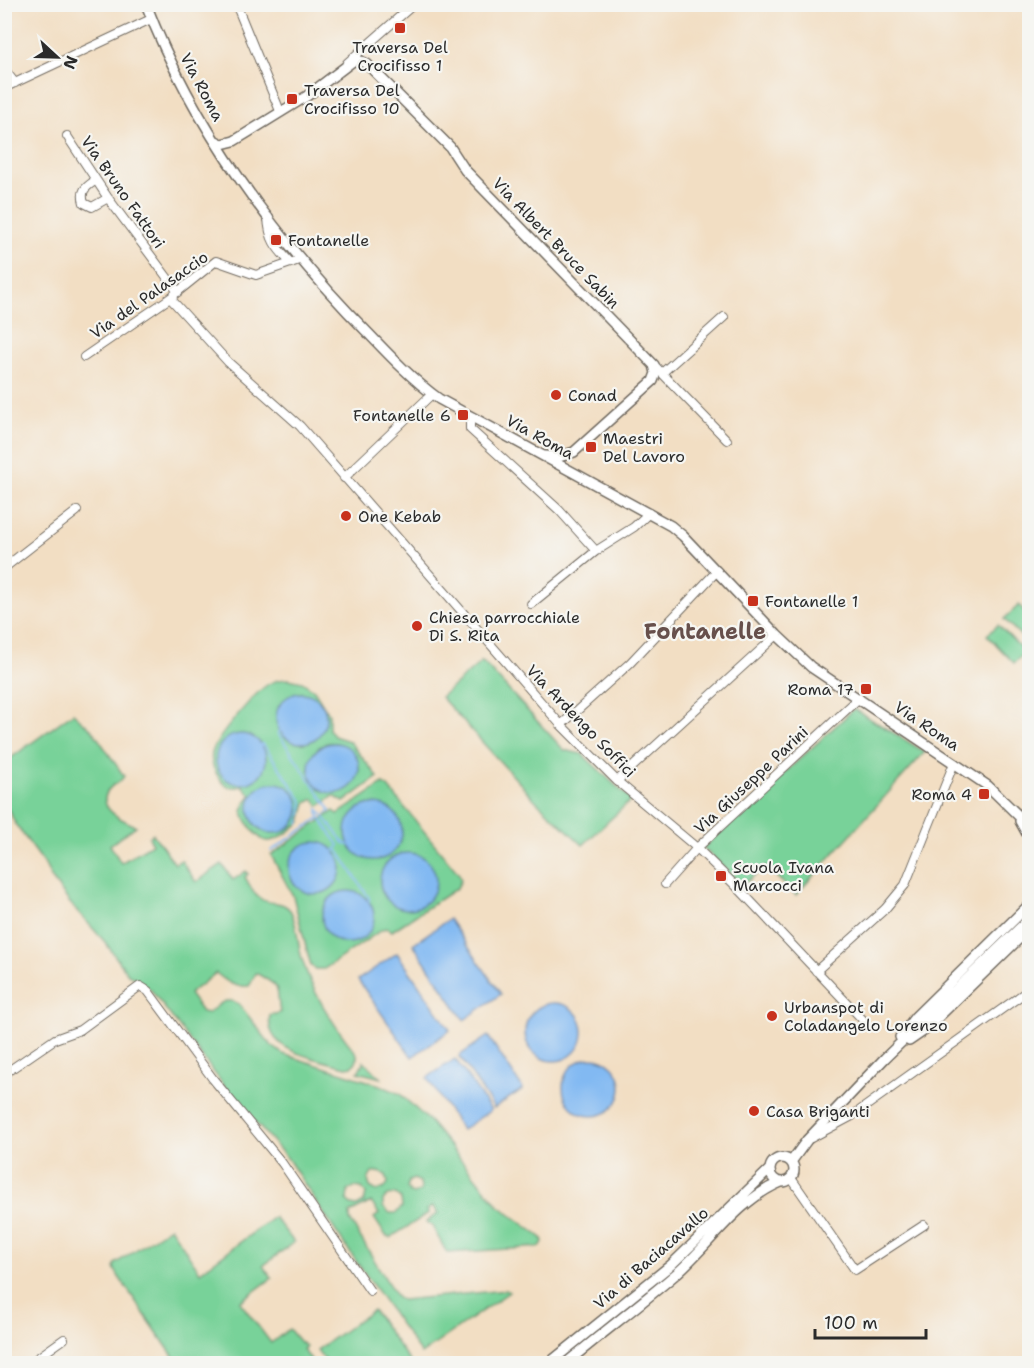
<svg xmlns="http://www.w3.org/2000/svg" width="1034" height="1368" viewBox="0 0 1034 1368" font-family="'Shantell Sans',sans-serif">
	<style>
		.green { fill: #78d299; stroke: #527e62; stroke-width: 1.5; fill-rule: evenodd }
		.water { fill: #82b9f2; stroke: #56728e; stroke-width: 1.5 }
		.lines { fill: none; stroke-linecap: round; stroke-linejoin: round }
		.stream { stroke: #82b9f2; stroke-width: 2 }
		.minor-casing { stroke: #716a60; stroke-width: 10 }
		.major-casing { stroke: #716a60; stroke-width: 12 }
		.minor { stroke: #fff; stroke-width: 8 }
		.major { stroke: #fff; stroke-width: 9 }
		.poi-dot { fill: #c8321e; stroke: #f6f6f2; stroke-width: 2 }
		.labels { text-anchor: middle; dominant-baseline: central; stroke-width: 4.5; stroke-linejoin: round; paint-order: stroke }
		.poi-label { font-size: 16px; fill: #2b2b2b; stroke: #f6f6f2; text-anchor: start }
		.street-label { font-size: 16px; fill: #2b2b2b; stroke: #f6f6f2 }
		.district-label { font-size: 22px; font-weight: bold; fill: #67504c; stroke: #f6f6f2 }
	</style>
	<rect width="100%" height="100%" fill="#f6f6f2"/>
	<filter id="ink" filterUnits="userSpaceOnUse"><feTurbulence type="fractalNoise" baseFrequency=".0167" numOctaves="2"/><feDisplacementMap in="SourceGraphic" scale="12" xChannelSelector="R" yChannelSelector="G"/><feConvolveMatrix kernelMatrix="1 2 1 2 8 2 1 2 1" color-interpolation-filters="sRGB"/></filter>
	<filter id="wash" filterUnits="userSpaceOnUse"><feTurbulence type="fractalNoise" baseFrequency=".008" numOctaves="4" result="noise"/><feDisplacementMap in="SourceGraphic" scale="24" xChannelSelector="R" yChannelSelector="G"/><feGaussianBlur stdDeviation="1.35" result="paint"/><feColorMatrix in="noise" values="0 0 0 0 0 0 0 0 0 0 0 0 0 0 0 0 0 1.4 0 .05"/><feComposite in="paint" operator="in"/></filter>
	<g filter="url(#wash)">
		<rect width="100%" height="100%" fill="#f2dec3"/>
		<path class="green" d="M1019,605L1029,616V633L1024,639L1004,619Z
			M998,625L1025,652L1014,663L987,635Z
			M482,661L564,750L582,754L631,800L583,845L536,801L441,697Z
			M289,679L302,682L314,690L329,714V729L334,736L349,741L378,777L344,802L334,796L319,806L314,799L306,803L301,822C293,828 278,842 267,841C259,841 244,820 243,812C242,806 248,800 251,795L243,786C232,788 227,789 220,779C214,771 210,763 212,753C215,739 254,694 267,685C273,681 282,679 289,679ZM302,693C348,704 317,765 282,735L294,694ZM242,734C251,736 256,738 261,746C279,778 225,803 216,760ZM327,743C350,741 351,752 359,771C350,800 315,799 309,769L319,747ZM250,801L299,811L292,826L261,830L251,817Z
			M854,709L925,752L796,895L765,866L743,885L703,848Z
			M73,713L93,731L124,776C121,783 114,783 110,788C93,808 124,821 136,826L110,845L121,863L152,844L149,837L153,834L175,864L181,860L196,882L222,864L233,880L246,871L248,874L245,877C250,885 253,895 261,899C270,905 283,900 290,910C297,920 298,947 302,959C313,995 334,1026 357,1054V1060L353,1066L346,1067C319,1059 263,1053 270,1015L280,1013C275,985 284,989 256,973L249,986C234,988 227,982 216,973L189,994L202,1012L208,1013C218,1006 226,995 239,1004L271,1045L283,1054L380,1085L400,1094L430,1122L499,1206L542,1238L543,1242L540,1247L447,1253L432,1226L426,1222L438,1213L433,1206L427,1210L429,1213L390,1238L386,1236L374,1218L379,1214L371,1202L350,1213V1220L397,1298L402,1300L506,1290L509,1292L421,1354L338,1235L288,1159L249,1115L245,1113L151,990L128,974L105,942L70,903L52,879L44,863L16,825L9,811L5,807L4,763ZM379,1172L386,1175L388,1183L385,1188L377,1191L370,1187L368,1180L372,1173ZM414,1179L420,1182L421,1190L414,1194L410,1193L407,1188L409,1181ZM354,1187L362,1188L366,1194L364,1202L357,1206L351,1205L347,1200L348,1191ZM396,1194L401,1199L402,1207L396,1213H390L383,1207V1200L388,1195Z
			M383,784L388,787L459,874L461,880L457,888L392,931L387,928L383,929L324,969H316L311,966L293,896L271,855L334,811L338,814Z
			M364,1061L381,1078L358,1072Z
			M274,1217L294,1242L263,1266L272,1278L240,1302L271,1343L289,1329L299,1341L306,1346L303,1349L313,1363H178L119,1277L114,1268L115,1264L170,1227L200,1272Z
			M373,1310L411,1363H327L317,1350Z"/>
		<path class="water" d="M276 718a25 25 0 1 1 50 0a25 25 0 1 1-50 0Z
			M216 759a25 25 0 1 1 50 0a25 25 0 1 1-50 0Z
			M309 768a25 25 0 1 1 50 0a25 25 0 1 1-50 0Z
			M249 808a25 25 0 1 1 50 0a25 25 0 1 1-50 0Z
			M346 832a28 28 0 1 1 56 0a28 28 0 1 1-56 0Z
			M289 868a26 26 0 1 1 52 0a26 26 0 1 1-52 0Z
			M380 881a28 28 0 1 1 56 0a28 28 0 1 1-56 0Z
			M322 917a26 26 0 1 1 52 0a26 26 0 1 1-52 0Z
			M449,919L501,994L464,1020L413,944Z
			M397,953L450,1030L412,1057L358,980Z
			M525 1032a29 29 0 1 1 58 0a29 29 0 1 1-58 0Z
			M488,1036L523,1089L494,1108L459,1056Z
			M563 1087a29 29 0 1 1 58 0a29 29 0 1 1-58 0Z
			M455,1059L491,1110L462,1130L427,1078Z"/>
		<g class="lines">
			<path class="stream" d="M4,358L7,361
				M280,731L278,733L329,808L330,811L326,814
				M261,745L263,744L303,802L299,823
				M318,809L319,817L339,845L335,851
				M318,809L344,843L349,845
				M337,849L369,898V901
				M271,851L318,819"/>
		</g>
	</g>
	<g filter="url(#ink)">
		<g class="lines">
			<defs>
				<path id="minor" d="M236,4L280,111
					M347,63L414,4
					M4,69L15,83
					M4,88L151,19
					M67,136L108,198L178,292
					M96,180C86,187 80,190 84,203L92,207L108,198
					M268,217C269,239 275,247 291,263
					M170,298L228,362L300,426L561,725L617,781L697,848L740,890L863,1020
					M84,357L170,298L216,261L256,275L299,260
					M655,366L727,440
					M662,373L724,317
					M473,417L470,422V429L559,510L596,551L634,527L649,513
					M344,478L432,394
					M4,568L77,511
					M531,604L596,551
					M561,725L630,663L717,571
					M617,781L777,635
					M665,884L697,848L859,698
					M816,971L885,909L905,885L954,763
					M4,1074L55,1039L80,1030L140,986L148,991L213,1079L282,1163L370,1291
					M811,1138L852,1116L1030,989
					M791,1178L855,1270L924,1225
					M29,1364L64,1339"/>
				<path id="major" d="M146,4C193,127 277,241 369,334C391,357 413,380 439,399L671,526L683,536L777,635L811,667L988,786L1030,827
					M216,141L222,144L234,141L307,96L353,61H361L367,64L450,147L465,170L654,365L656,373L653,381L574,452L559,457L545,456
					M1020,821L1030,839
					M900,1037L915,1017L1030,904
					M909,1041L925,1030L1030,928
					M770 1170a12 12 0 1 1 24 0a12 12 0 1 1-24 0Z
					M791,1162L807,1140L885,1058L1030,918
					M548,1364L671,1265L769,1170
					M565,1364C602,1333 641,1304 677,1273C711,1243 738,1200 781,1182"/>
			</defs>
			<use href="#minor" class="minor-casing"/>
			<use href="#major" class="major-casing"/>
			<use href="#minor" class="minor"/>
			<use href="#major" class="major"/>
		</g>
	</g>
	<g class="poi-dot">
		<rect x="394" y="22" width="12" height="12" rx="3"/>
		<rect x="286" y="93" width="12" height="12" rx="3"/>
		<rect x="270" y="234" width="12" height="12" rx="3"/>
		<circle cx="556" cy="395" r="6"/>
		<rect x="457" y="409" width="12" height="12" rx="3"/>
		<rect x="585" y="441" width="12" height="12" rx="3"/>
		<circle cx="346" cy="516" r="6"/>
		<rect x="747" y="595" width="12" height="12" rx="3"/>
		<circle cx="417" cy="626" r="6"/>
		<rect x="860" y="683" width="12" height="12" rx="3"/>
		<rect x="978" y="788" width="12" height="12" rx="3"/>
		<rect x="715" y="870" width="12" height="12" rx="3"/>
		<circle cx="772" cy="1016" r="6"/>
		<circle cx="754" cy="1111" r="6"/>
	</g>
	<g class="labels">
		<g class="poi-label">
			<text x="400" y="47" text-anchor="middle">Traversa Del<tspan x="400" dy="18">Crocifisso 1</tspan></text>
			<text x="304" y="90">Traversa Del<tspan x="304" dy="18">Crocifisso 10</tspan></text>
			<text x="288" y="240">Fontanelle</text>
			<text x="568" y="395">Conad</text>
			<text x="451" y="415" text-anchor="end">Fontanelle 6</text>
			<text x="603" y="438">Maestri<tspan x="603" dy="18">Del Lavoro</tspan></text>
			<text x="358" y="516">One Kebab</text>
			<text x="765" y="601">Fontanelle 1</text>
			<text x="429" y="617">Chiesa parrocchiale<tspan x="429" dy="18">Di S. Rita</tspan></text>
			<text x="854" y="689" text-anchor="end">Roma 17</text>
			<text x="972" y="794" text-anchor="end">Roma 4</text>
			<text x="733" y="867">Scuola Ivana<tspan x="733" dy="18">Marcocci</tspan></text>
			<text x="784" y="1007">Urbanspot di<tspan x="784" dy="18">Coladangelo Lorenzo</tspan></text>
			<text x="766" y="1111">Casa Briganti</text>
		</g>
		<g class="street-label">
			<text transform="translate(202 87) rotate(62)">Via Roma</text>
			<text transform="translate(123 192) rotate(55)">Via Bruno Fattori</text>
			<text transform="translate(556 243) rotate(46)">Via Albert Bruce Sabin</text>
			<text transform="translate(149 295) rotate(-35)">Via del Palasaccio</text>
			<text transform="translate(540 437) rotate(29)">Via Roma</text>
			<text transform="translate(581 721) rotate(46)">Via Ardengo Soffici</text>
			<text transform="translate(927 726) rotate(34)">Via Roma</text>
			<text transform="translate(751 780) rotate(-43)">Via Giuseppe Parini</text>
			<text transform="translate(651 1258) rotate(-41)">Via di Baciacavallo</text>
		</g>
		<g class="district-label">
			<text x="705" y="631">Fontanelle</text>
		</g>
	</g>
	<rect width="1034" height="1368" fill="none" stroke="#f6f6f2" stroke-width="24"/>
	<g transform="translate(57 57) rotate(112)" stroke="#f6f6f2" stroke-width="4.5" paint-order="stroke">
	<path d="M0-4.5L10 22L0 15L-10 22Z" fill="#2b2b2b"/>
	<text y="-9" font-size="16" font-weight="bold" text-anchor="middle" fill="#2b2b2b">N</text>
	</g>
	<path d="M815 1329v9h111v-9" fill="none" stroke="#2b2b2b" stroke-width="3"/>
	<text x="824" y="1329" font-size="18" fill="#2b2b2b" stroke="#f6f6f2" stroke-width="4.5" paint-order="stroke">100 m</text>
</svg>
